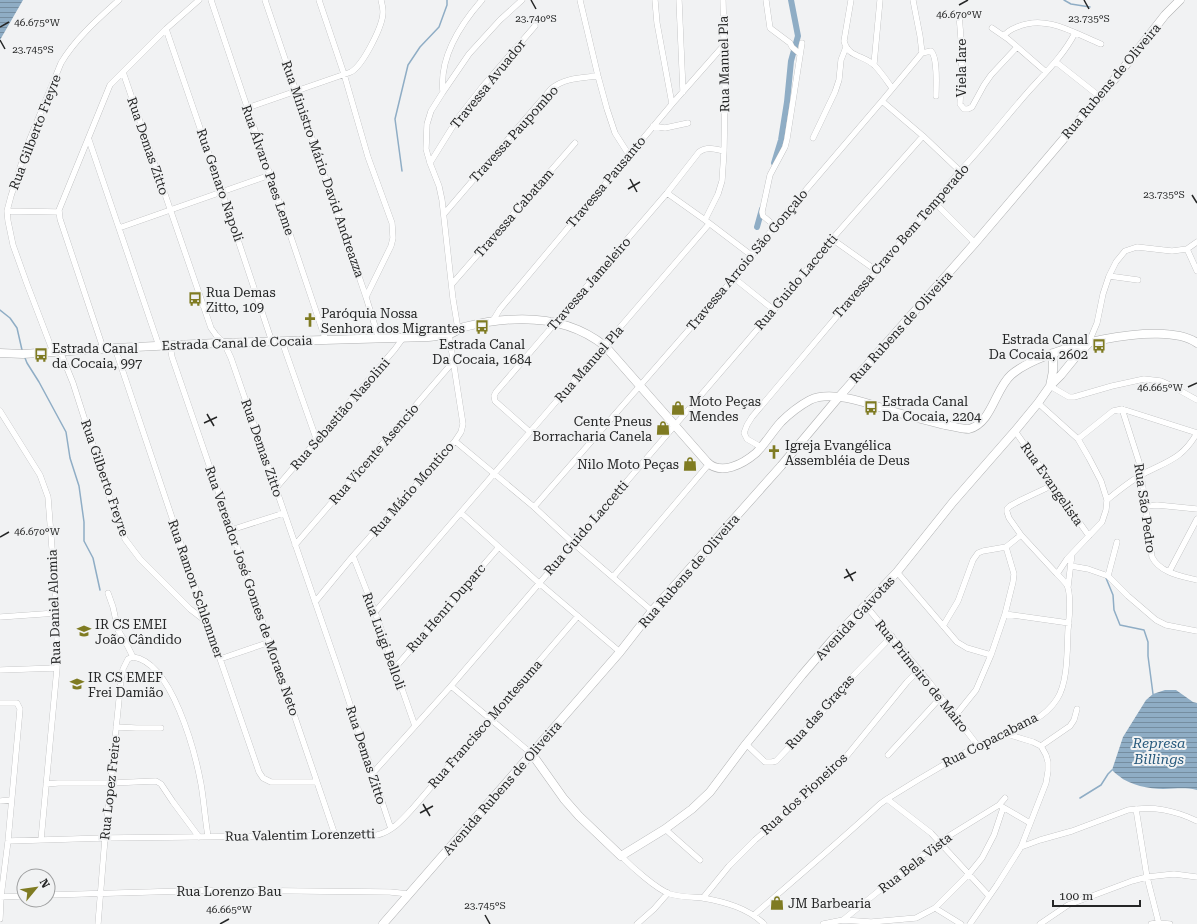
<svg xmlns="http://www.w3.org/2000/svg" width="1197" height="924" viewBox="0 0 1197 924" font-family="'Roboto Serif',serif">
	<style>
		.water { fill: url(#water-rules) }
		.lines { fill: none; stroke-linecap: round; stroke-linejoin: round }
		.stream { stroke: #8fadc5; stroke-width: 1.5 }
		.canal { stroke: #8fadc5; stroke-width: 6 }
		.street-casing { stroke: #b0b1b2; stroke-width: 6 }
		.secondary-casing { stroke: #b0b1b2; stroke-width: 9 }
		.street { stroke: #fff; stroke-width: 5.5 }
		.secondary { stroke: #fff; stroke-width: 8 }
		.ticks { fill: none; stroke: #252626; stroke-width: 1.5 }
		.labels { text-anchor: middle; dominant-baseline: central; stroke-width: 4; stroke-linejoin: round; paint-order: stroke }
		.street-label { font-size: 13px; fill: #252626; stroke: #f1f2f3 }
		.poi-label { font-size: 13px; fill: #252626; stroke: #f1f2f3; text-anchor: start }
		.water-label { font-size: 14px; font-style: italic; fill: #285a7d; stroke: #f1f2f3 }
		.ticks-label { font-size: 10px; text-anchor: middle; fill: #252626; stroke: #f1f2f3; stroke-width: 4; stroke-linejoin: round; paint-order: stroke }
	</style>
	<defs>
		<pattern id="water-rules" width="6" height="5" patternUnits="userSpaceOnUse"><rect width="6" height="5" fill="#8fadc5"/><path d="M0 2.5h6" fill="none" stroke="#758da0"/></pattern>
	</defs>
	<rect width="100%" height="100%" fill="#f1f2f3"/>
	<path class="water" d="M0,0H23L0,40Z
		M1165,690H1176L1193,702L1197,703V790C1183,787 1177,789 1163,789C1150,789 1129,785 1119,776C1116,774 1114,772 1112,770L1123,737L1146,700L1153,694Z"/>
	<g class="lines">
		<path class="stream" d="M1064,0L1071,4L1090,7
			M402,171L395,119L408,65L420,47L439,27L447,5V0
			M0,310L10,318L17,328L22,350
			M25,358L27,363L39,382L66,432L70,458L79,486L84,522V541L93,558L100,590
			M1106,578L1113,595L1114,610L1120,625L1144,630L1148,642V656L1153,694
			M1080,798L1101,785L1108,774L1112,770"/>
		<path class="canal" d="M774,163L781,140L787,102L791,61L798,36L791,0
			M757,227L762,209"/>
		<defs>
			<path id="street" d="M211,0L326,341
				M265,0L366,297L379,339
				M319,0L344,74L368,157L392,223L393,238L391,246L366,297
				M580,0L598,76L607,109L615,133L629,155
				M655,0L657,23L672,104
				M679,0L683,92
				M766,0L770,28L790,43L792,47L800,54
				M851,0L844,41C848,58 865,55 875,66C881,72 887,81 892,88
				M913,0L920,36L922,53
				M959,14L962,52L960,104L964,109H968L972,107L984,85L991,75L1017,47
				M992,28L1008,39L1046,72
				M166,29L223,195L272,342
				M1004,36C1007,31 1012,29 1017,27C1046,14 1074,33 1101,44
				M1056,62L1099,96
				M874,64L880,0
				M123,72L211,328L216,335L224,343L231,358L342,680L391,829
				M443,92C439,57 460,25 482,0
				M882,101L923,136L960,171
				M247,108L351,72C363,65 383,26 383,12C383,8 382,4 381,0
				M653,126L665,128L688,123
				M813,138L835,92L839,80L841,60L846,47
				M89,140L159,346
				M430,163L458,118L483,86L535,26
				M667,193L705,220L751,255
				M935,203L975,243
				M7,211L59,212
				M444,214L551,89C564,78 581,78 598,76
				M705,220L718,194L722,181L724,151L725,90L723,0
				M775,226L763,216L762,212L770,175L785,147L787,139L802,43
				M119,228L270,175
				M832,239L877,271
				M1187,249L1197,271
				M1109,276L1138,280
				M734,278L774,310
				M452,284L575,143
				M492,322L500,309L672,104L724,45
				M458,329L453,299L442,200L439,186L430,163L426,149L427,124L431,111L443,92L469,54L500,20L522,0
				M283,342L285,350L317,441
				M1089,342L1097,323L1103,294L1109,276L1116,262L1125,251L1137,247L1172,251L1187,249L1197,242
				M170,346L172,357L231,529L335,835
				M103,348L60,219L59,210L110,85L166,29L199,0
				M115,348L197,592L259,772L263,778L271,782H317
				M60,351L73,383L115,514L125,539L140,559L190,609L207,622
				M53,352L27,284L13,245L8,221L7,211L11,196L27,146L61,63C75,39 98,19 119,0
				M1050,386L1069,397H1074L1112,386L1144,379L1161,381L1170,385L1197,400
				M1122,409L1140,465L1152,557C1160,573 1181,576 1197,580
				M0,411L40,475L48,497L57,613V668L41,840
				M1015,431L1089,536
				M530,432L495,401L494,396L496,392L667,193L699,152C707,146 715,149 724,151
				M1078,439L1113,411L1122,409L1197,433
				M455,441L534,507L573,543L652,611
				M761,447L747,439L744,433L747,425L752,417L838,315L877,271L960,171C984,146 1005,118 1028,92C1045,73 1063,56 1075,33
				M1053,485L1021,500L1010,506L1007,509V512L1009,518L1021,535L1057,574
				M276,488L395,349L403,338
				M1107,500C1118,491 1130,481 1143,474C1168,461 1182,459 1197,433
				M1145,506L1157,505L1197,509
				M534,507L734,278L775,226L882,101L922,53L931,51C938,58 936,85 936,96
				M461,513L539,583L620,652
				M231,530L284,513
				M295,545L453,362
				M353,556L375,612L415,726
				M1071,566L1088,569L1108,576L1128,596L1156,620L1166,625L1197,631
				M897,572L957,642L967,648L991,655
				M1169,572L1197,519
				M1108,576L1117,542
				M613,577L709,464
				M1068,587L1072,554
				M108,593L113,607L118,630L127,645L133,657C172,662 195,752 201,784C204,801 205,819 208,836
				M315,602L353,556L455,441L461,432L463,424L449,334
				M866,606L930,683L978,746
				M375,612L709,224
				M1005,614L1069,623
				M0,617L57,613
				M943,626L958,601L973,560L978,553L983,551L1006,547L1021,535
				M220,659L270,642
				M394,669L499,547
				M0,670L57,668
				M451,686L532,754
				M0,703H17L20,709L8,841L1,897L0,919
				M955,716L976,690L991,655L1005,614L1013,582L1014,574L1006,547
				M116,727L136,728H161
				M746,744L765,762H772L776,761L828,706L853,676L892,636
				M1041,746L1070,726L1074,720L1077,709
				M888,755L941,697
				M372,774L451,686L774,310L832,239L923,136
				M46,784L58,783H111L156,781L161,784L173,802L199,837
				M887,799L931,833L989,896
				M0,801L11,800
				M1001,806L1030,823
				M1136,809L1147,877L1159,924
				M665,829L700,860
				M8,841L105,838L377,835C392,832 403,819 413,808L578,616
				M1021,847L1040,840L1072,831L1128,810C1154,806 1174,810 1197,821
				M621,856C631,866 656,889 670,894C680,897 692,897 703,898C725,902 748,908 764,924
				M48,895L218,890L390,892L409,894
				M0,897L24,896
				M703,898L729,866L755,840L815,788L841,763L907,682L919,670
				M935,908L961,924
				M754,915C796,878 839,842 880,804L887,799C917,780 946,763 977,746C1003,732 1040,726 1057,699C1068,682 1067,651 1068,630C1069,619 1072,596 1067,585C1064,581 1060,577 1057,574L1067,559L1102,522L1106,510L1107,500L1101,481L1089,458L1078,439L1038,403
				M843,920L871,922L916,918L935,908L969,874L982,858L994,835L1003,808
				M98,924L105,838L121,680L123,669L128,659L133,657
				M637,924L654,909L668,893
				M823,924L843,920L939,842L999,805L1005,798
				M970,924L997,885L1021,847L1046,783L1048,771V762L1046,755L1041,746L1033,742L1007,734
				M1040,924L1068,905L1132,881L1147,877L1174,874L1197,877
				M1151,924L1158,923L1170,924"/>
			<path id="secondary" d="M0,353L23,354L115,348L217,343L428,337C435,336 443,336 450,334C455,332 459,329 464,327C512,315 564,313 605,346L707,462C721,476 743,464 756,453C765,444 772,432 781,422C789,414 799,406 810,400C833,389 872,405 895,412C912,417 929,421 945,425C953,426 961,429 969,429C992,423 995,389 1011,375C1041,348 1163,318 1197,343
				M1050,386L1061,375L1074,359L1089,343
				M532,754L564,799L579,816L621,856L665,829L692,809L710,792L746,744L802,675L833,639L897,572L953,502L1015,431L1038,403L1050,386L1053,371V353
				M383,924L620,652L652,611L781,466L838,398L975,243L1118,75L1165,15L1180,0"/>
		</defs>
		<use href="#street" class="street-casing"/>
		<use href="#secondary" class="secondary-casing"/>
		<use href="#street" class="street"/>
		<use href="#secondary" class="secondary"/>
	</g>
	<path class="ticks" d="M531,0L536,9M1084,0L1089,9M959,5L968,0M0,27L9,22M0,40L5,49M630,179L637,192M628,189L640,182M1192,195L1197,203M1188,387L1197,383M207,414L214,426M204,423L217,417M0,537L9,532M846,569L853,581M844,578L856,572M423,804L430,816M420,813L433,806M485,915L490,924M220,924L229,919"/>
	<defs>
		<symbol id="bus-bare" viewBox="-9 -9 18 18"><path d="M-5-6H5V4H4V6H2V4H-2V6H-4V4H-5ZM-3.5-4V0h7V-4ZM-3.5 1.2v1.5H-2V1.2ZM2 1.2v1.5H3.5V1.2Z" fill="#7f7b22" stroke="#f1f2f3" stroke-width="2.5" paint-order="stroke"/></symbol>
		<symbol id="church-bare" viewBox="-9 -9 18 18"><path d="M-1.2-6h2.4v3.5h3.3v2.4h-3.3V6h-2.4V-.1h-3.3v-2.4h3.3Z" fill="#7f7b22" stroke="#f1f2f3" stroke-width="2.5" paint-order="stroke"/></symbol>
		<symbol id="shop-bare" viewBox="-9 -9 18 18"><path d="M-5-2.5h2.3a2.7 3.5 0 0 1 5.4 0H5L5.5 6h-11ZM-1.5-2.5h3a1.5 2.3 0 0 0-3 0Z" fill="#7f7b22" stroke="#f1f2f3" stroke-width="2.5" paint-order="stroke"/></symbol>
		<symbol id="school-bare" viewBox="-9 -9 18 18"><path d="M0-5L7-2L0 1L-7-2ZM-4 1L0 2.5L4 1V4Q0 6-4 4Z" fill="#7f7b22" stroke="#f1f2f3" stroke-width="2.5" paint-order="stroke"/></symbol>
	</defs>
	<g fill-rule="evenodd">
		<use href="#bus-bare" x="185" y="289" width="20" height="20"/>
		<use href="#church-bare" x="300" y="310" width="20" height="20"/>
		<use href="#bus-bare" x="472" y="317" width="20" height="20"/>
		<use href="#bus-bare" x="1089" y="336" width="20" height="20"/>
		<use href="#bus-bare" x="31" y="345" width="20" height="20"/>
		<use href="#shop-bare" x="668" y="398" width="20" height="20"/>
		<use href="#bus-bare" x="861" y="398" width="20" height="20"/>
		<use href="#shop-bare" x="653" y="418" width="20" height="20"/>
		<use href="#church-bare" x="764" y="442" width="20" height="20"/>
		<use href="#shop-bare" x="680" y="454" width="20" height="20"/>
		<use href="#school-bare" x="74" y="621" width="20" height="20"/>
		<use href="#school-bare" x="67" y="674" width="20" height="20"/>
		<use href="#shop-bare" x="767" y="893" width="20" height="20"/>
	</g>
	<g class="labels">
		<g class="street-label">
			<text transform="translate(724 64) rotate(-91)">Rua Manuel Pla</text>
			<text transform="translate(961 68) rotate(-90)">Viela Iare</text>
			<text transform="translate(1111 81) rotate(-50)">Rua Rubens de Oliveira</text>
			<text transform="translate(488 84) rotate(-51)">Travessa Avuador</text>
			<text transform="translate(35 132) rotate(-69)">Rua Gilberto Freyre</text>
			<text transform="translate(514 134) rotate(-48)">Travessa Paupombo</text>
			<text transform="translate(148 146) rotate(71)">Rua Demas Zitto</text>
			<text transform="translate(323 169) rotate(71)">Rua Ministro Mário David Andreazza</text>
			<text transform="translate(268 170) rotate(71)">Rua Álvaro Paes Leme</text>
			<text transform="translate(606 182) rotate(-50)">Travessa Pausanto</text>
			<text transform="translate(220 185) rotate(71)">Rua Genaro Napoli</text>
			<text transform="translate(514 213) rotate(-49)">Travessa Cabatam</text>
			<text transform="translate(901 241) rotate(-49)">Travessa Cravo Bem Temperado</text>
			<text transform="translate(747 260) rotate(-50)">Travessa Arroio São Gonçalo</text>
			<text transform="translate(796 282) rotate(-50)">Rua Guido Laccetti</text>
			<text transform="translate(589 284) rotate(-49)">Travessa Jameleiro</text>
			<text transform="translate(901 327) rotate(-48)">Rua Rubens de Oliveira</text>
			<text transform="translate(237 343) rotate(-2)">Estrada Canal de Cocaia</text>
			<text transform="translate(589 364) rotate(-49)">Rua Manuel Pla</text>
			<text transform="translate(340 414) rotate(-49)">Rua Sebastião Nasolini</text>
			<text transform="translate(262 448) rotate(71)">Rua Demas Zitto</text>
			<text transform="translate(374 454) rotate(-49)">Rua Vicente Asencio</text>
			<text transform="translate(105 478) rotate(71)">Rua Gilberto Freyre</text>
			<text transform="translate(1052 484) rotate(55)">Rua Evangelista</text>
			<text transform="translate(412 489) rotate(-49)">Rua Mário Montico</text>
			<text transform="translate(1145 508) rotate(82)">Rua São Pedro</text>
			<text transform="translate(586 528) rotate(-49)">Rua Guido Laccetti</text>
			<text transform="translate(689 571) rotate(-49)">Rua Rubens de Oliveira</text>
			<text transform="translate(196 589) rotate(71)">Rua Ramon Schlemmer</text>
			<text transform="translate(252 591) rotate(71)">Rua Vereador José Gomes de Moraes Neto</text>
			<text transform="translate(54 607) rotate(-92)">Rua Daniel Alomia</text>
			<text transform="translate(446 608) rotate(-49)">Rua Henri Duparc</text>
			<text transform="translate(855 618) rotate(-47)">Avenida Gaivotas</text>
			<text transform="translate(384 641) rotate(70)">Rua Luigi Belloli</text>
			<text transform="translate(922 676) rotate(51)">Rua Primeiro de Mairo</text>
			<text transform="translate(820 712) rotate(-48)">Rua das Graças</text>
			<text transform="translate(485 724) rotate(-49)">Rua Francisco Montesuma</text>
			<text transform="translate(990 740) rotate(-27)">Rua Copacabana</text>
			<text transform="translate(366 755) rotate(72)">Rua Demas Zitto</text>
			<text transform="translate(110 788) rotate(-84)">Rua Lopez Freire</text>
			<text transform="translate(502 788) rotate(-49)">Avenida Rubens de Oliveira</text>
			<text transform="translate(804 794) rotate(-43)">Rua dos Pioneiros</text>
			<text transform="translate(300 835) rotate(-1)">Rua Valentim Lorenzetti</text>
			<text transform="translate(915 863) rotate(-38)">Rua Bela Vista</text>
			<text x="229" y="891">Rua Lorenzo Bau</text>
		</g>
		<g class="poi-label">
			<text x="206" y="292">Rua Demas<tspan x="206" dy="15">Zitto, 109</tspan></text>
			<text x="321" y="313">Paróquia Nossa<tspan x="321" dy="15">Senhora dos Migrantes</tspan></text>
			<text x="1088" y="339" text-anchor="end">Estrada Canal<tspan x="1088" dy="15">Da Cocaia, 2602</tspan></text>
			<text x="482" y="344" text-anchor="middle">Estrada Canal<tspan x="482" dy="15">Da Cocaia, 1684</tspan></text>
			<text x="52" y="348">Estrada Canal<tspan x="52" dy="15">da Cocaia, 997</tspan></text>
			<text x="689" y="401">Moto Peças<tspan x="689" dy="15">Mendes</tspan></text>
			<text x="882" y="401">Estrada Canal<tspan x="882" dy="15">Da Cocaia, 2204</tspan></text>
			<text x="652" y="421" text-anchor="end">Cente Pneus<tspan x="652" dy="15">Borracharia Canela</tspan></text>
			<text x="785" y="445">Igreja Evangélica<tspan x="785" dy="15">Assembléia de Deus</tspan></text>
			<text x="679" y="464" text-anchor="end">Nilo Moto Peças</text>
			<text x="95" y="624">IR CS EMEI<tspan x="95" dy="15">João Cândido</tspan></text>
			<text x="88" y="677">IR CS EMEF<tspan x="88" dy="15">Frei Damião</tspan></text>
			<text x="788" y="903">JM Barbearia</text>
		</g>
		<g class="water-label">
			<text x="1159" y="743">Represa<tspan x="1159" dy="16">Billings</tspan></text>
		</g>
	</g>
	<g class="ticks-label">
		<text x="959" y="18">46.670°W</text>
		<text x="536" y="22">23.740°S</text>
		<text x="1089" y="22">23.735°S</text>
		<text x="37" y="26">46.675°W</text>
		<text x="33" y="53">23.745°S</text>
		<text x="1164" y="198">23.735°S</text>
		<text x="1160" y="391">46.665°W</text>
		<text x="37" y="535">46.670°W</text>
		<text x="485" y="909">23.745°S</text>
		<text x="229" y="913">46.665°W</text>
	</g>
	<g transform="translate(36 888) rotate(61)"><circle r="19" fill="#f1f2f3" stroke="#9fa0a1"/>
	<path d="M0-3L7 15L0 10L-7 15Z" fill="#7f7b22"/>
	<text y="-6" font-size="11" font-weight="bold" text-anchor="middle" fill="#252626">N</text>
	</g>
	<path d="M1053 900v6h87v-6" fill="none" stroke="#252626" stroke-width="2"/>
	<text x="1059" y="900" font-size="12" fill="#252626" stroke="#f1f2f3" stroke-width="3" paint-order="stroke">100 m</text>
</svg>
